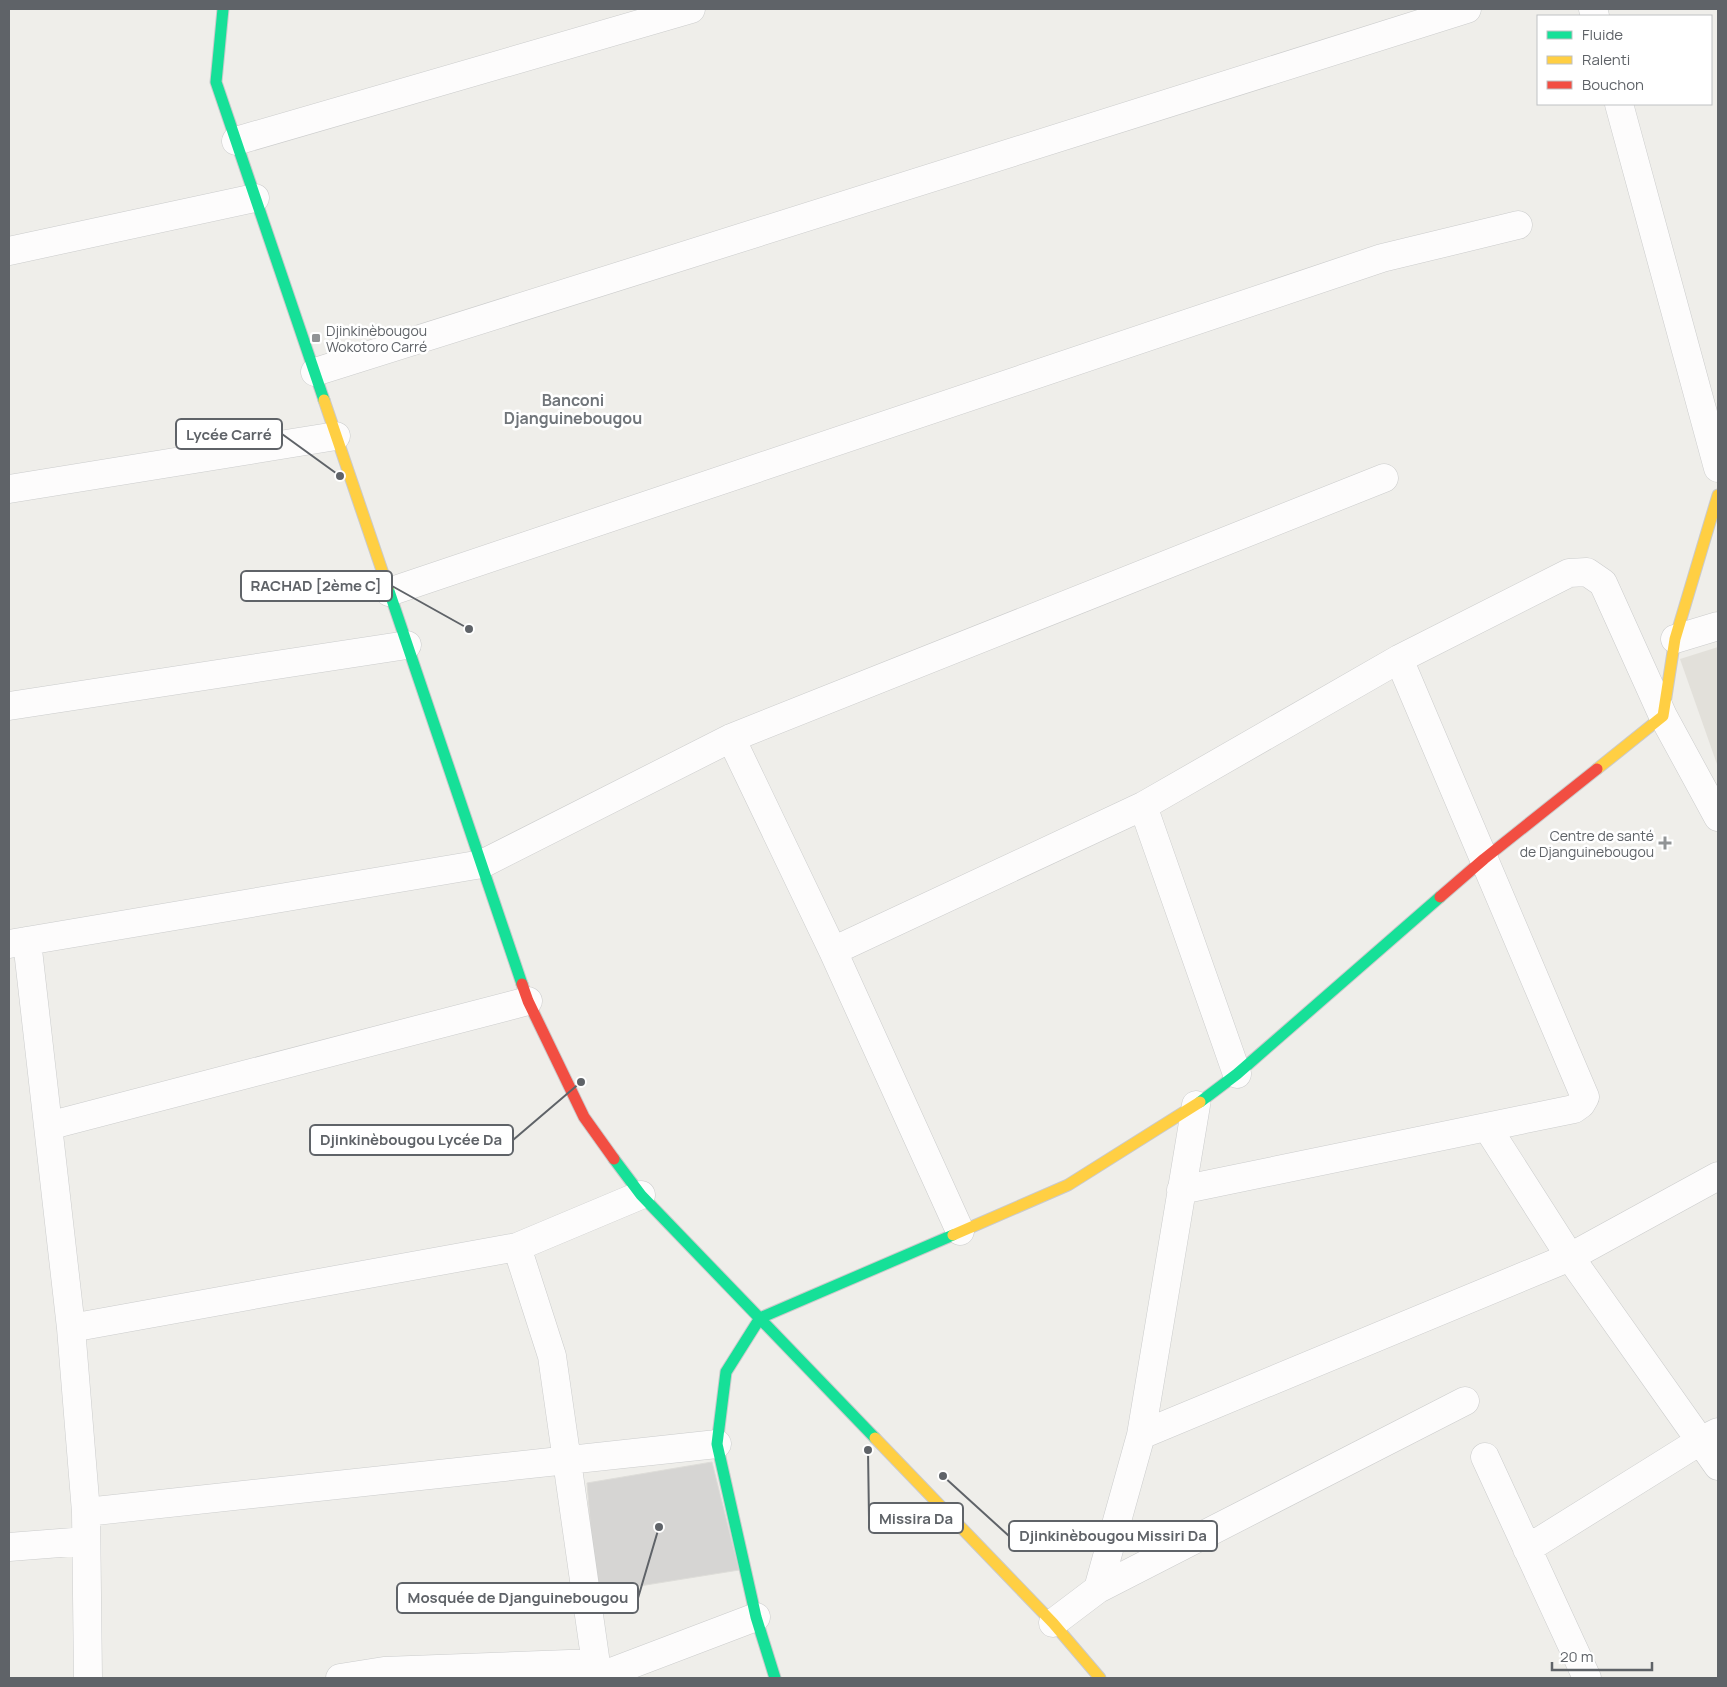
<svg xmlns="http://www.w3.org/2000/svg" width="1727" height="1687" viewBox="0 0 1727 1687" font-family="Manrope,sans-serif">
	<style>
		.education { fill: #e2e0da }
		.building { fill: #d6d5d3; stroke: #deddd9 }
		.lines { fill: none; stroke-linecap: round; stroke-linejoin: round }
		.street-casing { stroke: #cbcccc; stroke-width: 29 }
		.fast-casing { stroke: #cacacb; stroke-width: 13 }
		.slow-casing { stroke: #cacacb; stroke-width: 13 }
		.jam-casing { stroke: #cacacb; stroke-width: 13 }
		.street { stroke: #fdfcfc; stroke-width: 28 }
		.fast { stroke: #16e098; stroke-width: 11 }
		.slow { stroke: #ffcf43; stroke-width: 11 }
		.jam { stroke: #f24e42; stroke-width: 11 }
		.poi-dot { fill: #919496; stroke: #fff; stroke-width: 2 }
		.labels { text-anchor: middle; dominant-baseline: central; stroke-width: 5; stroke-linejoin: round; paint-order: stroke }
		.poi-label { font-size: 14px; fill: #5f6368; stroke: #fff; text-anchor: start }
		.quarter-label { font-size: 16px; font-weight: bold; fill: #70757a; stroke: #fff }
		.leader { fill: none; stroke: #5f6368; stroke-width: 2 }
		.callout-dot { fill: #5f6368; stroke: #fff; stroke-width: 2 }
		.callout { fill: #fff; stroke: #5f6368; stroke-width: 2 }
		.callout-label { font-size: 15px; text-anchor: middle; font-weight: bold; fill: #5f6368 }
	</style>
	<rect width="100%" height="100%" fill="#efeeea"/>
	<path class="education" d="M1718,647V767L1680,659Z"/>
	<path class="building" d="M712,1462L739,1570L596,1593L587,1483Z"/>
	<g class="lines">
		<defs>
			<path id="street" d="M1593,9L1595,16
				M1619,104L1718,468
				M236,141L691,9
				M9,251L255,198
				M315,372L1467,9
				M9,489L336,436
				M389,592L1382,258L1518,225
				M1675,639L1718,626
				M9,706L407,645
				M731,738L833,951L960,1231
				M1143,806L1237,1074
				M27,941L71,1328L86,1512L88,1678
				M9,944L482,864L731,738L1384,478
				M833,951L1143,806L1399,659L1569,573L1587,572L1603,583L1663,716L1718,817
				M48,1126L528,1001
				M1487,1127L1570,1257L1718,1466
				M1181,1190L1574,1109L1581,1104L1585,1097L1399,659
				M517,1247L552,1356L598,1678
				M71,1328L517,1247L641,1195
				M1141,1435L1570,1257L1718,1176
				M1485,1457L1587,1678
				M86,1512L717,1444
				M9,1547L86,1541
				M1527,1549L1700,1441L1718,1432
				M1098,1589L1465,1401
				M1053,1623L1098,1589L1141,1435L1196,1105
				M598,1677L756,1617
				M340,1678L384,1671L596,1663"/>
			<path id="fast" d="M223,9L216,82L324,400
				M388,588L522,984
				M1200,1102L1237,1074L1440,897
				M614,1159L641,1195L875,1438
				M775,1678L756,1617L717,1444L726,1372L760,1318L953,1235"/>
			<path id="slow" d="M324,400L388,588
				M1597,769L1663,716L1675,639L1718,495
				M953,1235L1068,1185L1200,1102
				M875,1438L1053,1623L1100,1678"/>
			<path id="jam" d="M1440,897L1484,859L1597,769
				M522,984L528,1001L584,1117L614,1159"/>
		</defs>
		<use href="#street" class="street-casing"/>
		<use href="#fast" class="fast-casing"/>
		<use href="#slow" class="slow-casing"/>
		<use href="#jam" class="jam-casing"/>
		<use href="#street" class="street"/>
		<use href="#fast" class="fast"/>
		<use href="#slow" class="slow"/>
		<use href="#jam" class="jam"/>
	</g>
	<g class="poi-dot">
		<rect x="311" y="333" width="10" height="10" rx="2.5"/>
		<path d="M1662.5 835.5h5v5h5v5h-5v5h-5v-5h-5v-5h5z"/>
	</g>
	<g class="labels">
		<g class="poi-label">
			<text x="326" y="330">Djinkinèbougou<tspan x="326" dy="16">Wokotoro Carré</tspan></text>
			<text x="1654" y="835" text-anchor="end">Centre de santé<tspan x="1654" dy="16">de Djanguinebougou</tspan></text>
		</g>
		<g class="quarter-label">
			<text x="573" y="400">Banconi<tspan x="573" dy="18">Djanguinebougou</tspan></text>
		</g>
	</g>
	<path class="leader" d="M340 476L282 434M469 629L392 586M581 1082L513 1140M868 1450L869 1518M943 1476L1009 1536M659 1527L638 1598"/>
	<g class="callout-dot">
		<circle cx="340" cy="476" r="5"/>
		<circle cx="469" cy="629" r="5"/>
		<circle cx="581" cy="1082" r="5"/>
		<circle cx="868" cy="1450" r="5"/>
		<circle cx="943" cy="1476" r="5"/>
		<circle cx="659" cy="1527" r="5"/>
	</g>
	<g class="callout">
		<rect x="176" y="419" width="106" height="30" rx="5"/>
		<rect x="241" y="571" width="151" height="30" rx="5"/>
		<rect x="310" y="1125" width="203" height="30" rx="5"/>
		<rect x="869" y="1503" width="94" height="30" rx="5"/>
		<rect x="1009" y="1521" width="208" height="30" rx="5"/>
		<rect x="397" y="1583" width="241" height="30" rx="5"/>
	</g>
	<g class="callout-label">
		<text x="229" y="440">Lycée Carré</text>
		<text x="316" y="591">RACHAD [2ème C]</text>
		<text x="411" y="1145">Djinkinèbougou Lycée Da</text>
		<text x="916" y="1524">Missira Da</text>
		<text x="1113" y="1541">Djinkinèbougou Missiri Da</text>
		<text x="518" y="1603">Mosquée de Djanguinebougou</text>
	</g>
	<rect width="1727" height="1687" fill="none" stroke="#5f6368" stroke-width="20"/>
	<rect x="1537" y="15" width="175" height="90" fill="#ffffff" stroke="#bfc1c3"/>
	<rect x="1547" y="31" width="25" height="8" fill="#16e098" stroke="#bfc1c3"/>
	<text x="1582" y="40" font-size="15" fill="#5f6368">Fluide</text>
	<rect x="1547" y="56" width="25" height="8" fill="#ffcf43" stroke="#bfc1c3"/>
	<text x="1582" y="65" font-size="15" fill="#5f6368">Ralenti</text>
	<rect x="1547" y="81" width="25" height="8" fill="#f24e42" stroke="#bfc1c3"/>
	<text x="1582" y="90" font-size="15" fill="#5f6368">Bouchon</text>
	<path d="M1552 1662v8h100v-8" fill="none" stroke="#5f6368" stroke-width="2.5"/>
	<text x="1560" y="1662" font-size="15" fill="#5f6368" stroke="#ffffff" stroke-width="4" paint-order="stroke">20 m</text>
</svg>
